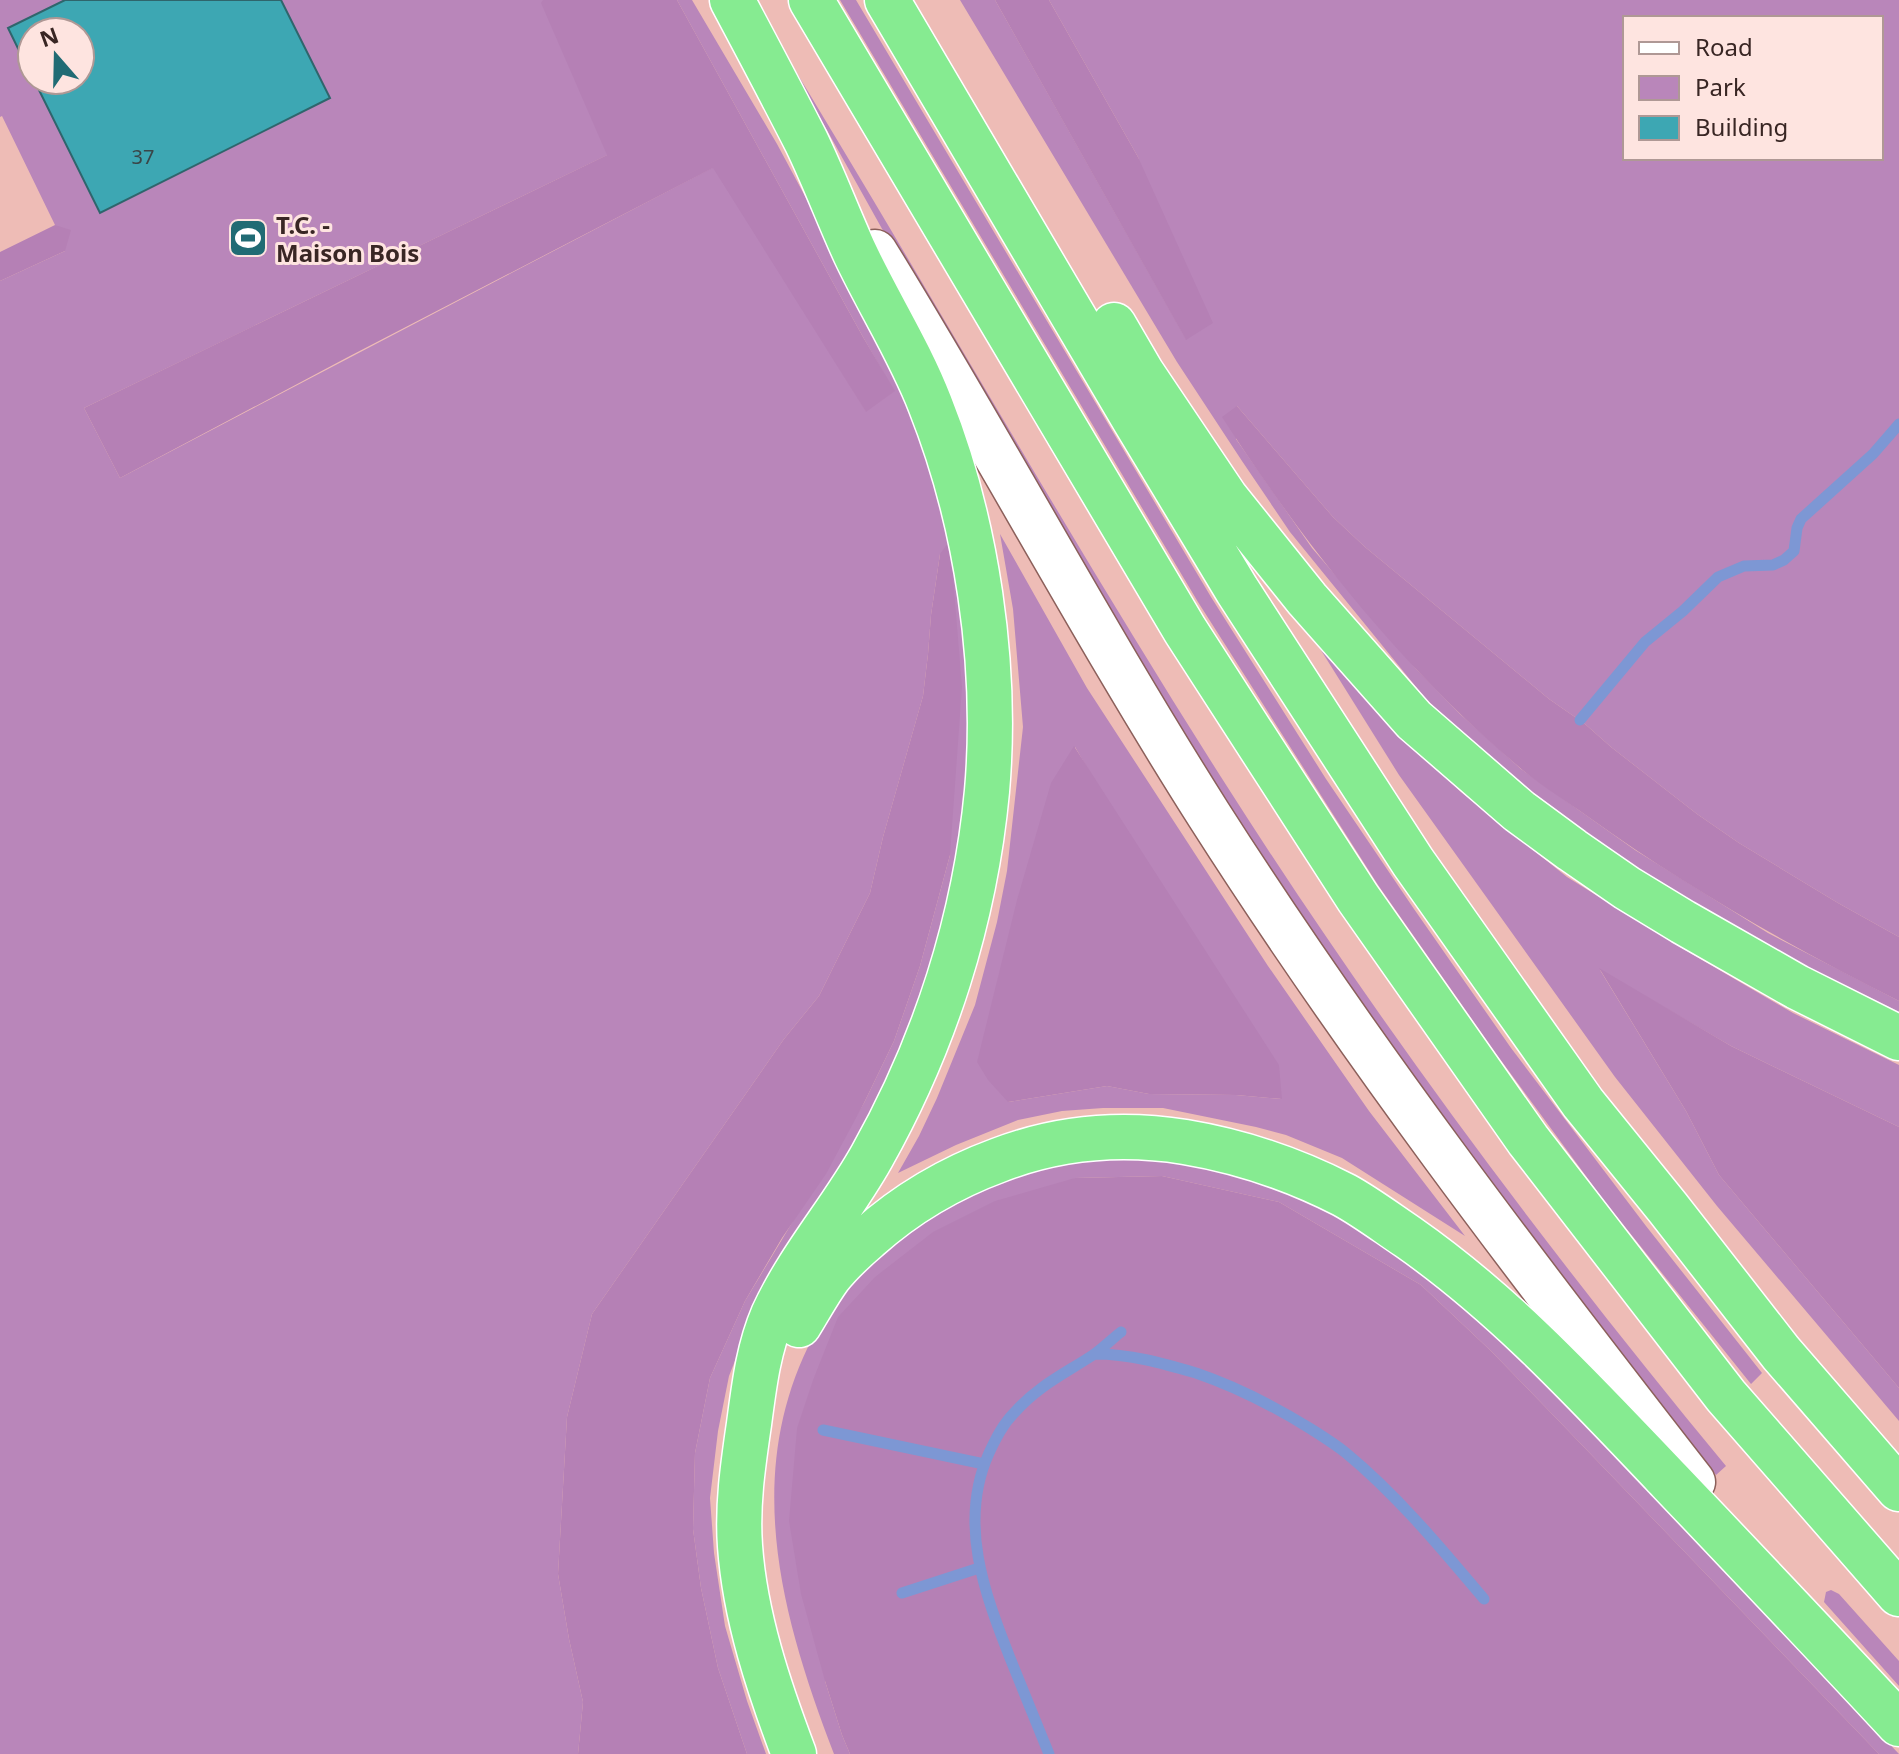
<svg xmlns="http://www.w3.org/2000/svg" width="1899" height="1754" viewBox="0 0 1899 1754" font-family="'Noto Sans',sans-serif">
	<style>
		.green { fill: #b986ba; fill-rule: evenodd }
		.forest { fill: #b580b5 }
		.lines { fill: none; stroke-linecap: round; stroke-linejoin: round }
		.stream { stroke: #7d97d4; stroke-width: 11 }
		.building { fill: #3da7b3; stroke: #2f656c; stroke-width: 2 }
		.minor-casing { stroke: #8c605b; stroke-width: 47 }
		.highway-casing { stroke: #fff; stroke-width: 47 }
		.minor { stroke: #fff; stroke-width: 44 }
		.highway { stroke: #86eb91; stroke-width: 44 }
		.labels { text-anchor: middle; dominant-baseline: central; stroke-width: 6; stroke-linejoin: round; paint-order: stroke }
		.number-label { font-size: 20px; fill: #3a4648 }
		.poi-label { font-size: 24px; font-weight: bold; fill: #392624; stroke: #fee4e0; text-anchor: start }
	</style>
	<rect width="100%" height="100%" fill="#eebcb6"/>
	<path class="green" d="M0,0H602L682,119L84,408L120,478L714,167L866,411L894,391L863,337L677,0H692L777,144L843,267L902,385L932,460L961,572L972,748L945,939L883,1103L751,1320L729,1376L718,1431L710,1498L714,1553L725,1626L747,1701L766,1754H747L718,1668L701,1588L693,1529L695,1453L710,1378L745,1301L864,1103L894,1041L920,966L950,855L940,554L931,615L928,654L923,696L883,837L870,893L819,996L784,1039L592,1314L567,1417L558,1574L569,1639L583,1702L578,1754H0V281L65,251L55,225L2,116L0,117ZM32,32H80V80H32Z
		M840,0H856L1211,597L1326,779L1414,909L1511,1048L1646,1226L1762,1373L1751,1384L1605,1202L1497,1055L1378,885L1198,602Z
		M960,0H995L1186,339L1138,157L1049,0H1899V937L1838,903L1739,843L1697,814L1611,747L1585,724L1549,699L1365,547L1333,517L1237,406L1236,439L1312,548L1417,670L1460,714L1521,769L1635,850L1768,933L1899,1001V1012L1766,946L1633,867L1488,759L1425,698L1290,532L1242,461L1177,362ZM1625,18H1881V158H1625Z
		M776,39C926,284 1067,535 1221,777C1374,1018 1544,1246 1726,1466L1716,1475L1644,1391L1572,1301L1262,868L900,261Z
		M1000,534L1087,688L1268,966L1369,1111L1465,1236L1342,1158L1286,1135L1256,1127L1163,1108H1103L1062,1111L1018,1120L956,1145L898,1173L919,1136L937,1098L975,1005L997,922L1007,871L1023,727L1013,609ZM1075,747L1281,1099L1236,1095L1149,1094L1107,1086L1008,1102Z
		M1319,647L1389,723L1461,792L1567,877L1680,947L1793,1013L1899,1065V1127L1731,1046L1600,970L1686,1111L1719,1175L1899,1388V1421L1717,1206L1615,1077L1399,775Z
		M1091,1153L1192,1158L1342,1213L1473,1307L1899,1754H1879L1556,1418L1491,1351L1421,1285L1279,1202L1162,1176L1075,1178L825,1681L842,1735L850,1754H834C782,1618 741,1475 813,1337C826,1312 838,1284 860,1266C879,1249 904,1236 925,1221C943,1209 967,1189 985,1180C994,1176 1005,1175 1015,1172C1040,1166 1066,1160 1091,1153Z
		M1831,1590L1839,1594L1899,1661V1686L1824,1602L1826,1592Z"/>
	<path class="forest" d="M543,0H677L863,337L895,391L866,412L713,168L348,357L120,478L84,408L607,155L541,3Z
		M995,0H1049L1138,157L1213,323L1186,340Z
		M55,225L71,230L65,251L0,281V252Z
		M1237,406L1333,517L1365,547L1549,699L1585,724L1611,747L1697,814L1739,843L1838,903L1899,937V1001C1791,947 1686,887 1587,816C1565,800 1540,785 1519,767C1401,667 1305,546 1222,417Z
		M950,540L962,687L950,855L920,966L894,1041L864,1103L826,1174L782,1238L745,1301L710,1378L695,1453L693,1529L701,1588L718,1668L747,1754H578L583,1702L569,1639L558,1574L567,1417L592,1314L784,1039L819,996L870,893L883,837L923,696L928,654L931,615L940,554Z
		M1074,746L1279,1065L1282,1099L1236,1095L1149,1094L1107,1086L1008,1102L988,1080L977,1062L1017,900L1051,783Z
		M1599,968L1731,1046L1899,1127V1388L1719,1175L1686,1111Z
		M1162,1176L1279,1202L1421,1285L1491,1351L1556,1418L1879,1754H850L842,1735L825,1681L801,1594L789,1521L797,1428L813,1380L838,1317L875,1277L933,1232L995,1201L1075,1178Z"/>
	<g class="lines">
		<path class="stream" d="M1580,720L1645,642L1683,611L1718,577L1744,566L1773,565L1784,560L1794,551L1797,528L1801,519L1873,454L1899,424
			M1095,1354C1130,1354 1162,1363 1196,1373C1237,1387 1274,1406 1311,1429C1322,1436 1335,1444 1346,1453C1397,1495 1441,1548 1484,1599
			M823,1430L984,1464
			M902,1593L979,1568
			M1049,1754C1036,1722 1023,1690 1010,1658C984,1592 958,1522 989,1453C996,1438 1003,1424 1015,1412C1038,1386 1064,1374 1093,1355C1103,1348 1112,1339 1121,1332"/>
	</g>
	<path class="building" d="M65,0H281L330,98L100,213L34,80H80V32H32V77L8,28Z"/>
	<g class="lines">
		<defs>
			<path id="minor" d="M875,252C990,438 1092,631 1209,815C1357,1047 1524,1265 1693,1482"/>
			<path id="highway" d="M732,0C757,47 782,94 806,141C824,178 838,216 855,253C879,304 910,352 930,404C977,522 998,665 987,791C975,919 935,1044 872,1156C842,1210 799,1258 773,1315C758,1350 754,1387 749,1424C743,1465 737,1505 740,1546C745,1617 769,1688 794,1754
				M811,0L1185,630L1358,898L1528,1140L1726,1396L1899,1594
				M887,0L1134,419L1237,590L1413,862L1583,1103L1668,1208L1781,1353L1899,1489
				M1114,325L1142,373L1226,498L1307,599L1414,720L1519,811L1572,850L1627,888L1683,922L1797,987L1899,1038
				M799,1325C809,1309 818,1292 829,1277C840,1263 854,1250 868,1238C907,1203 950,1178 999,1160C1059,1137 1122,1132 1185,1142C1239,1151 1295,1170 1344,1195C1366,1207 1387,1223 1408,1237C1504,1304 1583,1390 1664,1475C1742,1557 1821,1640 1899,1724"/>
		</defs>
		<use href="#minor" class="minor-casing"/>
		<use href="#highway" class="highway-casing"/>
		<use href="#minor" class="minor"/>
		<use href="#highway" class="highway"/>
	</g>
	<defs>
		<symbol id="stadium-square" viewBox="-11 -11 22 22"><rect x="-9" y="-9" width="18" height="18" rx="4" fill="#216b74" stroke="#fee4e0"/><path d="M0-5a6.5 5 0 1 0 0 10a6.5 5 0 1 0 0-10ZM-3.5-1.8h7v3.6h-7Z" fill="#fff"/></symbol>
	</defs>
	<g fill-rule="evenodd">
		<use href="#stadium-square" x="226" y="216" width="44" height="44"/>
	</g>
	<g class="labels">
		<g class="number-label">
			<text x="143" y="156">37</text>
		</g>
		<g class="poi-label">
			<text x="276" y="224">T.C. -<tspan x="276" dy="28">Maison Bois</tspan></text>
		</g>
	</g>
	<rect x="1623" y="16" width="260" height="144" fill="#fee4e0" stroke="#af9895" stroke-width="2"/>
	<rect x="1639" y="42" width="40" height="12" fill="#ffffff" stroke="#af9895" stroke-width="2"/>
	<text x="1695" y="56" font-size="24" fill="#392624">Road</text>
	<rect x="1639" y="76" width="40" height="24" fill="#b986ba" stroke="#af9895" stroke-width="2"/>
	<text x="1695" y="96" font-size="24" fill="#392624">Park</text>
	<rect x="1639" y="116" width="40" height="24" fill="#3da7b3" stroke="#af9895" stroke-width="2"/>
	<text x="1695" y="136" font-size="24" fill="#392624">Building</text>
	<g transform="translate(56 56) rotate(340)"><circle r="38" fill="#fee4e0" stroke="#af9895" stroke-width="2"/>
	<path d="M0-6L14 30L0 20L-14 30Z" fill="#216b74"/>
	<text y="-12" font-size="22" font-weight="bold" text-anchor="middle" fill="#392624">N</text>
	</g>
</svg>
